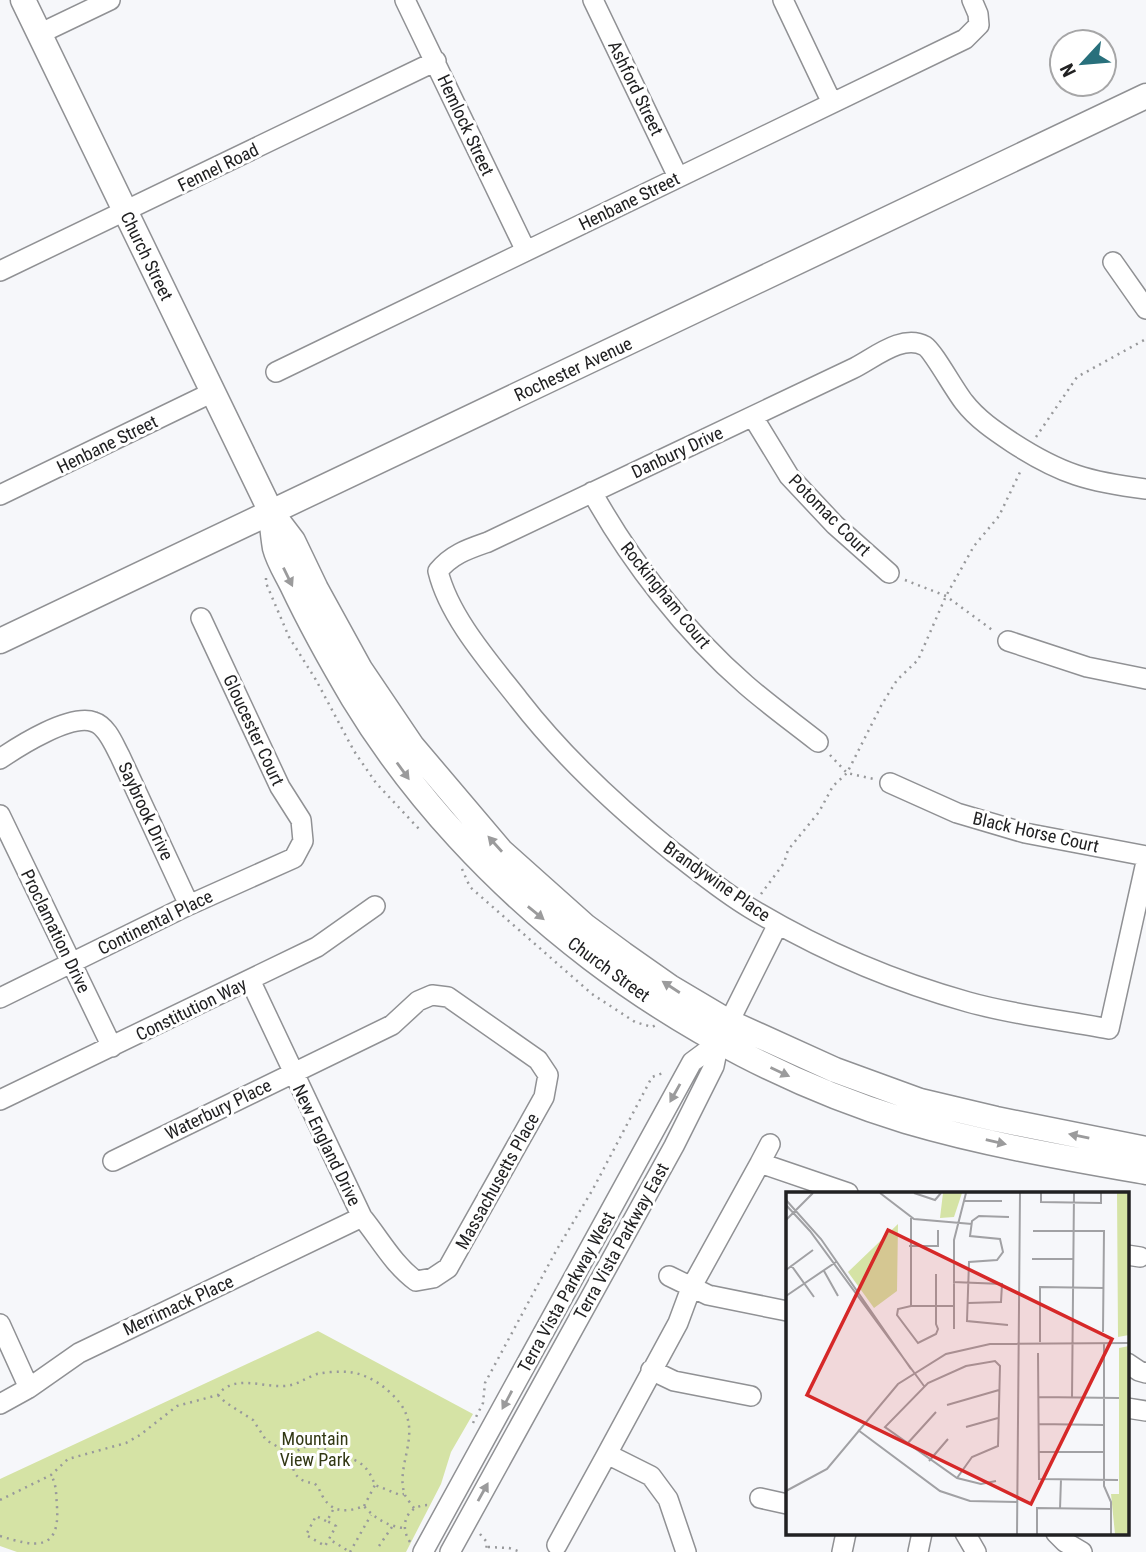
<svg xmlns="http://www.w3.org/2000/svg" width="1146" height="1552" viewBox="0 0 1146 1552" font-family="'Roboto Condensed',sans-serif">
	<style>
		.green { fill: #d5e3a5 }
		.lines { fill: none; stroke-linecap: round; stroke-linejoin: round }
		.minor-casing { stroke: #909194; stroke-width: 22 }
		.major-casing { stroke: #909194; stroke-width: 27 }
		.path { stroke: #98999b; stroke-width: 2.5; stroke-dasharray: 2 5; stroke-linecap: butt }
		.minor { stroke: #fff; stroke-width: 19 }
		.major { stroke: #fff; stroke-width: 24 }
		.oneway { fill: #9b9b9c }
		.labels { text-anchor: middle; dominant-baseline: central; stroke-width: 6; stroke-linejoin: round; paint-order: stroke }
		.street-label { font-size: 18px; fill: #212122; stroke: #fff }
		.park-label { font-size: 18px; fill: #323814; stroke: #fff }
		.inset-road { fill: none; stroke: #a1a1a4; stroke-width: 2 }
		.view { fill: #d62828; fill-opacity: 0.15; stroke: #d62828; stroke-width: 3.5 }
		.inset-edge { fill: none; stroke: #212122; stroke-width: 3.5 }
	</style>
	<rect width="100%" height="100%" fill="#f6f7fa"/>
	<path class="green" d="M318,1331L473,1414L451,1452L441,1484L406,1552H17L0,1546V1479Z"/>
	<g class="lines">
		<defs>
			<path id="minor" d="M405,0L526,251
				M593,0L678,177
				M783,0L832,103
				M39,34L110,0
				M1113,262L1146,309
				M0,271L436,61
				M276,372L965,39L979,25L978,14L972,0
				M753,417L789,476L835,525L889,573
				M1146,489C1089,482 1061,474 1013,443C995,431 977,419 964,402C955,391 933,351 925,346C902,333 873,359 852,369C731,427 609,484 488,542C468,549 452,554 438,571C449,617 490,663 519,700C564,758 616,806 673,852C698,871 723,892 750,908C818,949 892,981 968,1002C1014,1015 1062,1020 1109,1029L1146,862
				M592,492C630,561 686,633 746,685C769,705 794,723 818,742
				M0,495L213,392
				M1008,641L1087,667L1146,679
				M0,759C19,746 71,713 94,722C107,726 114,745 120,756L189,905
				M890,783L957,813L1025,833L1146,856
				M0,815L112,1047
				M0,998L189,905L294,858L303,841L301,820L280,787L201,618
				M0,1100L317,947L375,906
				M113,1161L392,1025L418,1001L432,995L448,997L538,1060L548,1075L544,1097L448,1268L433,1278L416,1281C393,1264 380,1239 362,1217L250,980
				M760,1163L770,1144
				M1127,1255L1140,1257
				M669,1276L708,1295L787,1311
				M0,1324L29,1388
				M1127,1363L1139,1371L1146,1373
				M651,1370L674,1381L751,1396
				M0,1404L29,1388L79,1353L362,1217
				M1127,1408L1146,1411
				M760,1498L787,1504
				M965,1533L976,1552
				M1056,1533L1065,1542L1082,1552
				M557,1545L607,1454
				M423,1552L692,1062L719,1042
				M450,1552L674,1146L714,1066L719,1042L778,924
				M686,1552L668,1499L651,1476L607,1454L678,1323L691,1288L760,1163L848,1193
				M842,1552L846,1533
				M918,1552L922,1533"/>
			<path id="major" d="M23,0L271,512L293,541L316,589L360,669L412,746L501,851L585,926L623,954L670,987L729,1022L835,1070L920,1101L996,1119L1146,1149
				M271,513C272,524 273,537 275,548C278,560 286,573 292,585C310,623 331,661 353,698C473,896 685,1054 906,1121C984,1144 1066,1158 1146,1172
				M0,641L1146,96"/>
		</defs>
		<use href="#minor" class="minor-casing"/>
		<use href="#major" class="major-casing"/>
		<path class="path" d="M1036,437L1077,377L1146,339
			M266,578V583L289,637L316,680L354,751L376,783L419,829
			M905,580L946,596L995,632
			M830,755L847,773L874,779
			M462,869L470,887L592,994L635,1022L652,1027L656,1025
			M761,894L784,863L788,850L819,812L833,786L847,773L882,704L897,680L918,660L946,596L974,546L999,516L1022,468
			M218,1395L225,1402L253,1420L266,1440L292,1455
			M473,1423L483,1403L485,1383L556,1251L593,1189L652,1077L666,1072
			M326 1452a8 8 0 1 1 16 0a8 8 0 1 1-16 0Z
			M292,1455C291,1472 297,1482 314,1483C319,1487 320,1492 323,1497C333,1514 349,1512 364,1506C374,1518 388,1526 403,1528
			M292,1455C307,1443 309,1446 326,1449
			M341,1456C361,1460 368,1467 375,1485L400,1495L404,1494
			M0,1500L51,1475L68,1459L126,1443L140,1435L177,1406L218,1395C233,1374 261,1387 283,1386C296,1386 305,1378 317,1374C327,1372 340,1371 349,1372C368,1374 387,1387 399,1402C424,1433 394,1466 405,1495C407,1499 411,1504 414,1508
			M364,1506L375,1485
			M333,1510L327,1521L336,1526L329,1539L350,1552
			M326,1521L316,1516L306,1535L325,1546L329,1539
			M480,1534L486,1541L487,1552
			M0,1536C35,1547 60,1552 57,1507C56,1496 57,1485 51,1475
			M410,1542C398,1524 408,1504 430,1505
			M379,1546L392,1527
			M488,1547L509,1548L521,1552
			M350,1552L371,1515"/>
		<use href="#minor" class="minor"/>
		<use href="#major" class="major"/>
	</g>
	<defs><path id="oneway-solid" d="M-6-.8H1V-3.2L6.5 0L1 3.2V.8H-6Z" transform="scale(1.75)"/></defs>
	<g class="oneway">
		<use href="#oneway-solid" transform="translate(288 577) rotate(64)"/>
		<use href="#oneway-solid" transform="translate(403 771) rotate(54)"/>
		<use href="#oneway-solid" transform="translate(495 844) rotate(-132)"/>
		<use href="#oneway-solid" transform="translate(536 913) rotate(39)"/>
		<use href="#oneway-solid" transform="translate(671 987) rotate(-147)"/>
		<use href="#oneway-solid" transform="translate(780 1072) rotate(25)"/>
		<use href="#oneway-solid" transform="translate(675 1093) rotate(119)"/>
		<use href="#oneway-solid" transform="translate(1079 1136) rotate(-169)"/>
		<use href="#oneway-solid" transform="translate(996 1142) rotate(13)"/>
		<use href="#oneway-solid" transform="translate(507 1400) rotate(118)"/>
		<use href="#oneway-solid" transform="translate(483 1492) rotate(-61)"/>
	</g>
	<g class="labels">
		<g class="street-label">
			<text transform="translate(636 88) rotate(64)">Ashford Street</text>
			<text transform="translate(466 125) rotate(65)">Hemlock Street</text>
			<text transform="translate(218 167) rotate(-26)">Fennel Road</text>
			<text transform="translate(629 201) rotate(-26)">Henbane Street</text>
			<text transform="translate(147 256) rotate(64)">Church Street</text>
			<text transform="translate(573 369) rotate(-25)">Rochester Avenue</text>
			<text transform="translate(107 444) rotate(-26)">Henbane Street</text>
			<text transform="translate(677 452) rotate(-25)">Danbury Drive</text>
			<text transform="translate(830 515) rotate(45)">Potomac Court</text>
			<text transform="translate(666 595) rotate(51)">Rockingham Court</text>
			<text transform="translate(254 730) rotate(65)">Gloucester Court</text>
			<text transform="translate(146 811) rotate(65)">Saybrook Drive</text>
			<text transform="translate(1036 832) rotate(13)">Black Horse Court</text>
			<text transform="translate(717 881) rotate(35)">Brandywine Place</text>
			<text transform="translate(155 922) rotate(-26)">Continental Place</text>
			<text transform="translate(56 931) rotate(64)">Proclamation Drive</text>
			<text transform="translate(609 969) rotate(36)">Church Street</text>
			<text transform="translate(191 1009) rotate(-26)">Constitution Way</text>
			<text transform="translate(218 1109) rotate(-26)">Waterbury Place</text>
			<text transform="translate(327 1145) rotate(64)">New England Drive</text>
			<text transform="translate(497 1181) rotate(-61)">Massachusetts Place</text>
			<text transform="translate(621 1241) rotate(-61)">Terra Vista Parkway East</text>
			<text transform="translate(566 1292) rotate(-61)">Terra Vista Parkway West</text>
			<text transform="translate(178 1305) rotate(-25)">Merrimack Place</text>
		</g>
		<g class="park-label">
			<text x="315" y="1438">Mountain<tspan x="315" dy="21">View Park</tspan></text>
		</g>
	</g>
	<g transform="translate(786 1192)">
		<rect width="343" height="343" fill="#f6f7fa"/>
		<path d="M157,1H176L168,25L154,26ZM331,1H343V143L332,145ZM112,32L111,99L88,116L62,80ZM343,154V342H329L325,302H333V156Z" fill="#d5e3a5"/>
		<path class="inset-road" d="M94,1L128,27L186,32M128,1L149,8L155,1M255,1V10L315,11V1M0,8L35,47L125,177M178,9H216M0,13L24,39L138,194M0,28L27,1M247,39H318L317,140M123,54H152V38M246,67H287M5,73L28,105M0,78L27,58M38,79L52,104M150,82V132L152,137L150,142L132,151L111,123L112,117L125,114H167M167,90L216,92L215,110L182,111M0,104L50,70M125,114V26M222,133L181,129L183,70L211,68L217,60L214,47L184,44L186,29L193,24L223,25M168,137V48L180,1M254,150V95L318,96M318,151V294L325,310V342M252,161L253,287L332,288M252,205L333,206M286,206L288,1M161,213L213,198M252,232L318,233M180,235L212,226M72,238L154,299L184,309L231,310M121,252L150,220M252,260H318M143,269L162,247M171,286L186,265L212,254L214,174L209,169L180,174L142,191L99,235L171,286L195,292L210,289M0,299L41,277L112,192L160,162L204,152L343,151M274,317L275,287M231,342L234,1M251,342V316L325,317"/>
		<path class="view" d="M102,38L326,147L245,312L21,203Z"/>
		<rect width="343" height="343" class="inset-edge"/>
	</g>
	<g transform="translate(1083 63) rotate(244)"><circle r="33" fill="#ffffff" stroke="#a6a6a7" stroke-width="2"/>
	<path d="M0-5L12 26L0 18L-12 26Z" fill="#28707c"/>
	<text y="-10" font-size="19" font-weight="bold" text-anchor="middle" fill="#212122">N</text>
	</g>
</svg>
